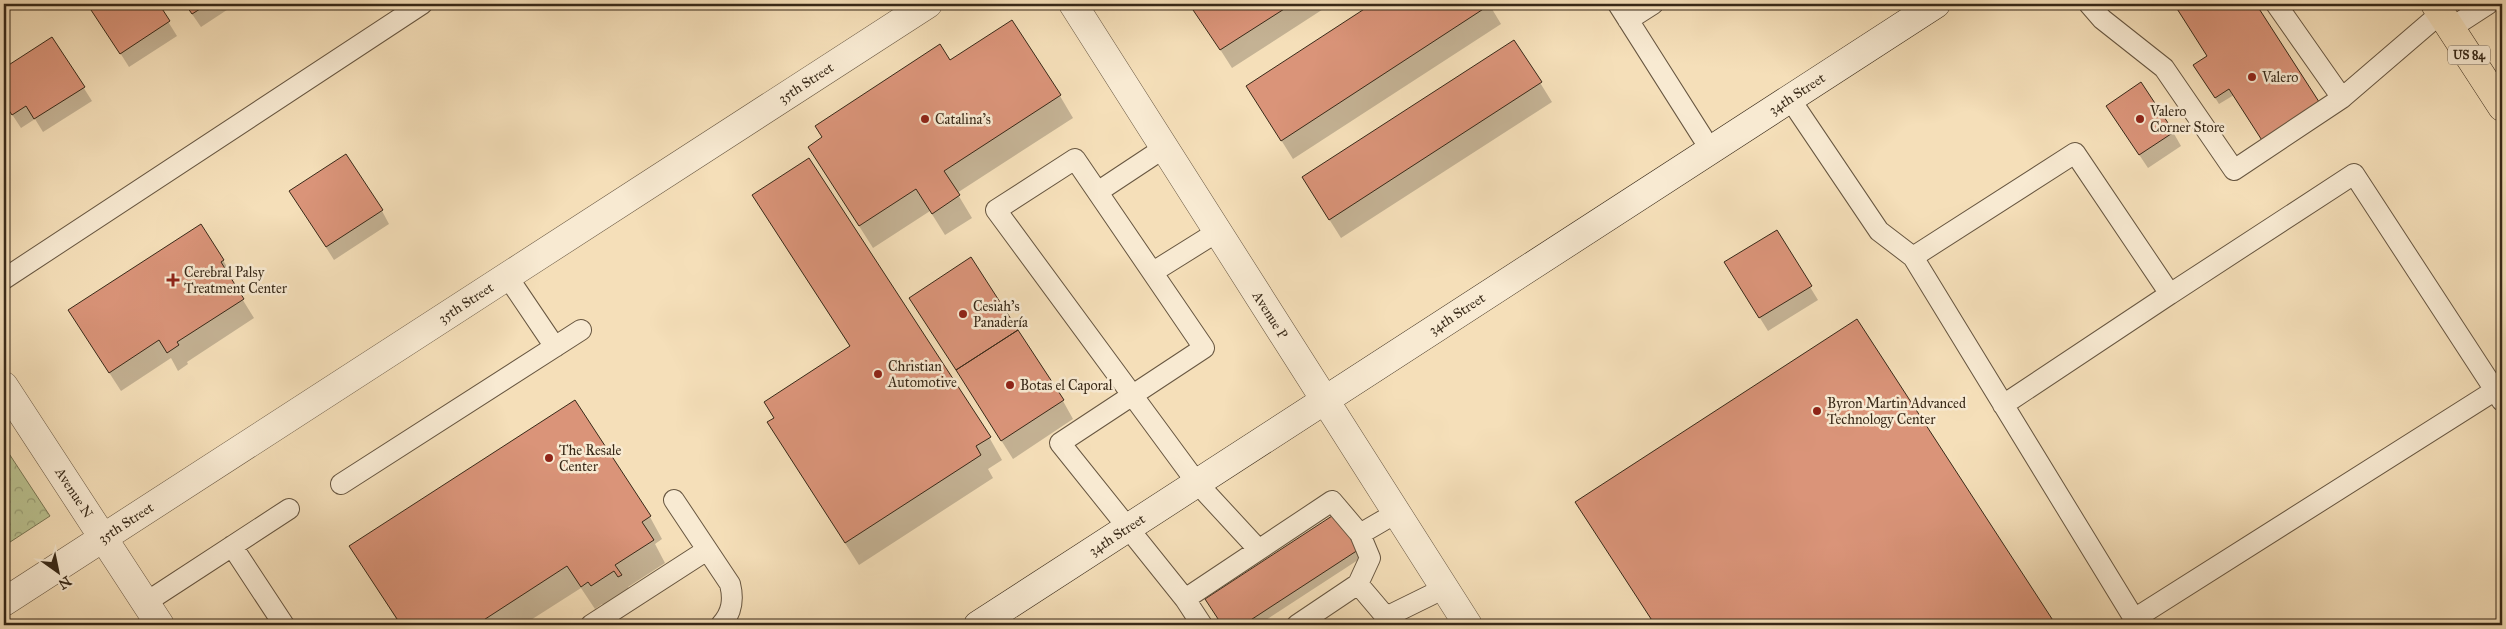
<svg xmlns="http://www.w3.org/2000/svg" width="2506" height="629" viewBox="0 0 2506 629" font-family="'IM FELL Great Primer',serif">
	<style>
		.park { fill: url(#park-crowns); stroke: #797654 }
		.shadow { fill: #0003 }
		.building { fill: #da9479; stroke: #382918 }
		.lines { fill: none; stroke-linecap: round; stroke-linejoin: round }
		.service-casing { stroke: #675640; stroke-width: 22 }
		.minor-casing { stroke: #675640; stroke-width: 29 }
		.secondary-casing { stroke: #382918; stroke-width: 29 }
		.trunk-casing { stroke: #382918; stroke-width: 29 }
		.service { stroke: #f8ead2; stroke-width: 20 }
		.minor { stroke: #f8ead2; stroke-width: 28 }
		.secondary { stroke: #f8ead2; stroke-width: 28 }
		.trunk { stroke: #f5dfb9; stroke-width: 28 }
		.poi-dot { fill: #8f2418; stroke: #f8ead2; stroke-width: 2 }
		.labels { text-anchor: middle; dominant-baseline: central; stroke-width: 5; stroke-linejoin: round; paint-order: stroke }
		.shield { fill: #f8ead2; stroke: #726350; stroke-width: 1 }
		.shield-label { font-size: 12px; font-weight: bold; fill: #382918 }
		.poi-label { font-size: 14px; fill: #382918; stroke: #f8ead2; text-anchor: start }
		.street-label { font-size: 14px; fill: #382918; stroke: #f8ead2 }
	</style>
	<defs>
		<pattern id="park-crowns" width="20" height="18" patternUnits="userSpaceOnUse" patternTransform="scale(1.25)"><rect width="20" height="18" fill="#bac290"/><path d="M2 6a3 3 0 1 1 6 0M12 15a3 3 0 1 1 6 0" fill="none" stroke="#989e75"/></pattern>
	</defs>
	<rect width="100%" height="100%" fill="#f5dfb9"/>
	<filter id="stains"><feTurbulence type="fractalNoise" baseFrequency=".004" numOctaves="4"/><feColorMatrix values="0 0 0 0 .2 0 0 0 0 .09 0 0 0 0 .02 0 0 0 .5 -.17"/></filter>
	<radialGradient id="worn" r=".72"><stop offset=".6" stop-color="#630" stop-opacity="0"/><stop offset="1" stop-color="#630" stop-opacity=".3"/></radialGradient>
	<path class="park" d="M4,446L50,516L4,546Z"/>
	<path class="shadow" d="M103,4H157L177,36L129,67L93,10Z
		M185,4H236L201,27Z
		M1191,4H1331L1232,68Z
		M1374,4H1489L1501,24L1293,159L1247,86Z
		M2175,4H2254L2322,109L2234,95L2219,104L2199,72L2209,56Z
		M52,38L92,101L43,132L35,119L21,128L4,102V70Z
		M1514,41L1552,102L1341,238L1303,178Z
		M1060,96L1073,118L957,193L972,218L945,235L930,211L873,248L809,147Z
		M2116,120L2173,132L2181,146L2148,168Z
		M753,195L989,437L1002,460L988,469L993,478L859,565L768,423L850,347Z
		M299,205L382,211L389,224L334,260Z
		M223,260L234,279L231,281L254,318L187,362L188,364L178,371L171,358L121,391L81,329Z
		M1734,276L1810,287L1818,300L1768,331Z
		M911,298L1063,401L1073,419L1013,459Z
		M1857,321L2054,625H1655L1577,503Z
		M1335,516L1361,558L1258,625H1223L1210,606Z
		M650,517L662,539L655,544L665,563L628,587L634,598L605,607L602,604L595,609L581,588L523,625H400L351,547Z"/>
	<path class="building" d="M101,4H159L170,21L120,54L91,10Z
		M185,4H208L192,14Z
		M1189,4H1292L1220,50Z
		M1372,4H1491L1281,141L1246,86Z
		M2174,4H2256L2323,108L2265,145L2229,89L2215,98L2193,65L2207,56Z
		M1012,20L1061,95L944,171L960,195L932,214L916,189L859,226L808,147L822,137L815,126L940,44L950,60Z
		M52,37L85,87L34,119L26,106L12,115L4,103V68Z
		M1514,40L1542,82L1329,220L1302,177Z
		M2141,82L2174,132L2139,155L2106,106Z
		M346,154L383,210L326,247L289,191Z
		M809,158L991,437L976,446L981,455L845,543L767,422L774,418L764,402L850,346L752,195Z
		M201,224L224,260L221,262L244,299L177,342L179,345L167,353L159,340L109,373L68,310Z
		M1777,230L1812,286L1759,318L1724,262Z
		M971,257L1018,330L956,370L909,298Z
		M1857,319L2056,625H1655L1575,502Z
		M1018,330L1064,400L1001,441L956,370Z
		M575,400L651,516L642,522L654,540L615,565L622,575L618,577L614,571L591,586L588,582L581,587L567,566L476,625H401L349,546Z
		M1335,514L1358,550L1243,625H1222L1205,599Z"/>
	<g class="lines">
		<defs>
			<path id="service" d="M1618,4L1710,149
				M2089,4L2102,19L2164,68L2234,170L2342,98L2441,13
				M2276,4L2342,98
				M1628,20L1653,4
				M2451,28L2488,4
				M1790,99L1879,231L1913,257L2138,625
				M1099,191L1164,148
				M1913,257L2075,153L2170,294L2354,174L2502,401
				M1153,272L1217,232
				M507,276L555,347
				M4,279L422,4
				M2003,405L2170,294
				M341,484L581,330
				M674,500L730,584C734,600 732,613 721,625
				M1360,534L1396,513
				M232,546L284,625
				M1185,599L1332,501L1360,534L1370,558L1358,584
				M145,603L289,509
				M2134,619L2502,386
				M591,625L707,550
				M1202,625L1185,599L1060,443L1204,348L1075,159L996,210L1197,483L1258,549
				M1297,625L1358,584L1386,617L1445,588"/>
			<path id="minor" d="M1073,4L1468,625
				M4,386L160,625
				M4,602L928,4"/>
			<path id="secondary" d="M978,625L1936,4"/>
			<path id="trunk" d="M2435,4L2502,107"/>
		</defs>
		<use href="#service" class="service-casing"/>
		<use href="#minor" class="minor-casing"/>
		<use href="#secondary" class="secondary-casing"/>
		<use href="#trunk" class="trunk-casing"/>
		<use href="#service" class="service"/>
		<use href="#minor" class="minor"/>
		<use href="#secondary" class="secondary"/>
		<use href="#trunk" class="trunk"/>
	</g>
	<g class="poi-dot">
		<circle cx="2252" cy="77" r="5"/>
		<circle cx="925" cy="119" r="5"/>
		<circle cx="2140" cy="119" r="5"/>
		<path d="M170.5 272.5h5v5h5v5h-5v5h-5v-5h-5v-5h5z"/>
		<circle cx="963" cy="314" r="5"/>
		<circle cx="878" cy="374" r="5"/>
		<circle cx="1010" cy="385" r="5"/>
		<circle cx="1817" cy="411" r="5"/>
		<circle cx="549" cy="458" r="5"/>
	</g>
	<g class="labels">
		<rect class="shield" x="2448" y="45.5" width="42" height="19" rx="4"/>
		<g class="shield-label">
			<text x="2469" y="55">US 84</text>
		</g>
		<g class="poi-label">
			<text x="2262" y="77">Valero</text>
			<text x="2150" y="111">Valero<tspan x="2150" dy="16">Corner Store</tspan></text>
			<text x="935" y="119">Catalina's</text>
			<text x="184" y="272">Cerebral Palsy<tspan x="184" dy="16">Treatment Center</tspan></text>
			<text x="973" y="306">Cesiah's<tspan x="973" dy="16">Panadería</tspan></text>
			<text x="888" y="366">Christian<tspan x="888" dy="16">Automotive</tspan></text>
			<text x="1020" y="385">Botas el Caporal</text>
			<text x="1827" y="403">Byron Martin Advanced<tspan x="1827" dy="16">Technology Center</tspan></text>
			<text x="559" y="450">The Resale<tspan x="559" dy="16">Center</tspan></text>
		</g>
		<g class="street-label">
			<text transform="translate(806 83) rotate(-33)">35th Street</text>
			<text transform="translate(1797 94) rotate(-33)">34th Street</text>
			<text transform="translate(466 303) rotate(-33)">35th Street</text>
			<text transform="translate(1457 314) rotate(-33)">34th Street</text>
			<text transform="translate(1270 315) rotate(58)">Avenue P</text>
			<text transform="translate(74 493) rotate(57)">Avenue N</text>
			<text transform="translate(126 523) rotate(-33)">35th Street</text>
			<text transform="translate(1117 535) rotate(-33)">34th Street</text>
		</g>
	</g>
	<rect width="2506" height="629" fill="none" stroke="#f5dfb9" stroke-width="20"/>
	<rect x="5" y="5" width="2496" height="619" fill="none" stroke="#382918" stroke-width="2.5"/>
	<rect x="10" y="10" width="2486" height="609" fill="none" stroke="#382918"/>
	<g transform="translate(58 572) rotate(147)" stroke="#f8ead2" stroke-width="4" paint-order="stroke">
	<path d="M0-4L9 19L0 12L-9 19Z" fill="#382918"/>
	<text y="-8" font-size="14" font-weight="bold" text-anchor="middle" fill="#382918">N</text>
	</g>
	<rect width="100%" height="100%" filter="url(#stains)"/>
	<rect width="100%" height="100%" fill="url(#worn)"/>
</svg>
